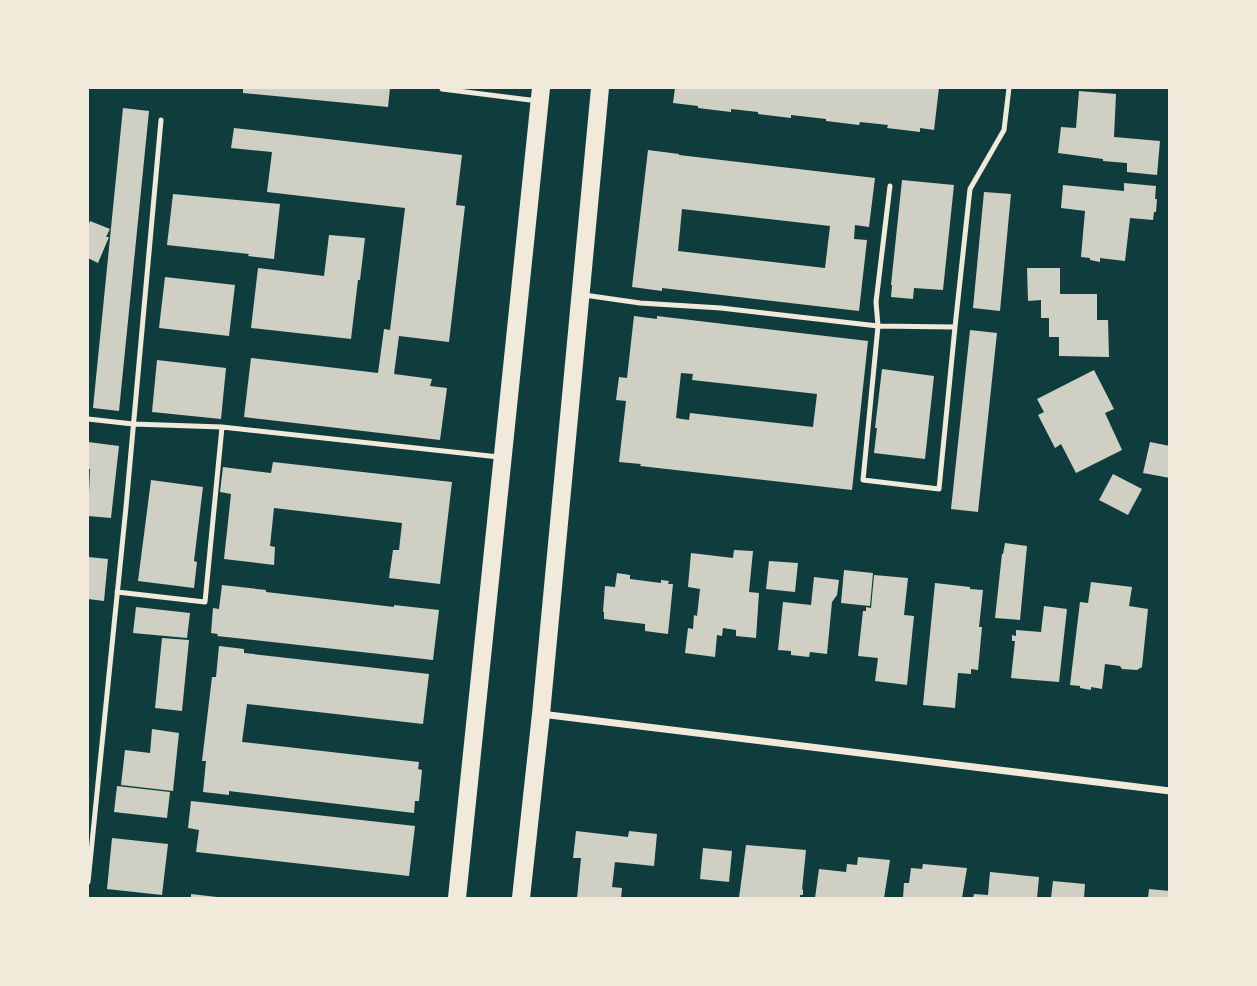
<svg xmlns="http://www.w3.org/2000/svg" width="1257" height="986" viewBox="0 0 1257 986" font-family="Cabin,sans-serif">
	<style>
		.building { fill: #cfcfc3; fill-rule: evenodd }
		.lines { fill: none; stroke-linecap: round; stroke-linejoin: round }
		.service { stroke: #f1e9da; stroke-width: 5 }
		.minor { stroke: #f1e9da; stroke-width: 7 }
		.primary { stroke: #f1e9da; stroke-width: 18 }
	</style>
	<rect width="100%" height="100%" fill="#0f3d3e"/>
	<path class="building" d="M243,88H390L388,107L243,93Z
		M675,88H939L934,130L920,128V132L887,128L888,125L860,122L859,125L826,121V119L791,115V118L758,114V112L731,109V112L698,108V106L673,103Z
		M1079,91L1116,94L1114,137L1160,141L1157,175L1127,172V163L1103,161V159L1058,153L1061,127L1076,128Z
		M123,108L149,111L119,411L93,408Z
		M234,128L462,155L456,205L465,206L449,342L399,336L394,374L432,379L430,386L447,388L440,440L244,417L251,358L378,373L384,329L390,330L405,208L267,192L272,152L231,148Z
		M648,150L679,154V155L875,178L869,227L855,225L854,239L867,240L859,311L662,288V291L632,287ZM682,209L830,226L825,268L678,251Z
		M902,180L954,185L943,290L914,288L913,299L891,297L892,285H891Z
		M1124,183L1156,186L1155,199H1157L1156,212H1154L1153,220L1130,218L1125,261L1100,258V262L1090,260V258L1081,257L1085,211L1061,208L1063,185L1124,191Z
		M984,192L1011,194L1000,311L973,308Z
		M173,194L280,204L274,259L248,256L249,254L167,245Z
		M90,221L110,229L106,237H109L98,263L88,258V226Z
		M329,235L365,238L360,280H358L351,339L251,328L258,268L324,276Z
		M1027,268H1060V294H1097V320H1108L1109,357L1059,356V337H1049V318H1041V300L1028,301Z
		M165,277L235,285L229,336L159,328Z
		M634,316L657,319V316L868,341L852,490L640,466L641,464L619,462L626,401L616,400L619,377L627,378ZM681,373L693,374L692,380L817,394L813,427L690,413L689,420L676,418Z
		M970,330L997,333L978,512L951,509Z
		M157,360L226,368L221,419L152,412Z
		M882,369L934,376L925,459L874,453L877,428H875Z
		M1094,370L1114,409L1105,413L1122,450L1076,473L1061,444L1055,448L1038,415L1044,412L1037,399Z
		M88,442L119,446L111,518L88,516L90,469H88Z
		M1150,442L1170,446V478L1143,473Z
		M273,462L452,482L440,584L389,578L393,550H399L402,523L274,508L270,546L275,547L274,565L224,559L231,494L220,492L223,467L271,473Z
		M1113,474L1142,489L1128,515L1099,500Z
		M151,480L203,487L194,561L197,562L194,588L138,581Z
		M1005,543L1027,546L1020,620L995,618L1002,554H1003Z
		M734,550L753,551L749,592L759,593L756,638L736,636V630L723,628L722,636L717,635L715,657L685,653L688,628L693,629L694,615L697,616L700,589L688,587L691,553L733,558Z
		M88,557L108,559L104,601L88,599Z
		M769,561L798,563L795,592L766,589Z
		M844,570L873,573L870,606L841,603Z
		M617,573L630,575V579L661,583V580L669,581L668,584H673L668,634L645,631V624L604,619V612H603L605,586L615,587Z
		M874,575L908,578L904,615L914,616L907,685L875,681L878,658L858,656L863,611H866V607L871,608Z
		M814,577L839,580L837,595L832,602L827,654L810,652L809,657L791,655V651L778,650L783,602L811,605Z
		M1091,582L1132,587L1129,606L1148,609L1142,667L1137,670L1122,669L1120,666L1105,664L1102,689L1091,687V690L1080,688V686L1070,685L1080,602L1088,603Z
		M935,583L970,587V589L983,590L979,627H982L978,670L971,669V674L958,673L955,708L923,705Z
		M222,585L266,590V592L394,607V605L439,610L433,660L217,636L218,634L211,633L213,608L219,609Z
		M1044,606L1067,609L1059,682L1011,678L1015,641H1012V635L1016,636V630L1041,632Z
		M136,607L190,613L187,638L133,633Z
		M162,638L189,640L182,711L155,708Z
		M219,646L244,649V653L429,674L423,724L247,704L242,742L419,762L418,769L422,770L419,801H415L414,813L229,791V795L203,792L206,761H202L212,677H216Z
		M152,729L179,733L173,791L121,785L125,750L150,753Z
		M117,786L170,792L167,818L114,812Z
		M191,801L415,826L409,876L196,852L199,830L188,828Z
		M576,831L628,837L629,831L657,834L654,866L615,862L612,887L622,888L621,898H577L581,858H573Z
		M112,838L168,844L162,895L107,889Z
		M746,845L806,850L802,890L803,889V895H800V898H739Z
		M703,848L732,851L729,882L700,879Z
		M858,857L890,860L884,898H815L819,869L846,872L847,864L857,865Z
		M923,864L967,868L962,898H903L904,883H909L911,868L922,869Z
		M990,872L1039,877L1037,898H973L974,894L988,895Z
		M1053,881L1085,884L1084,898H1051Z
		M1149,889L1170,891V898H1148Z
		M191,894L217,897V898H191Z"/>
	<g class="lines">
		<path class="service" d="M442,88V89L538,101
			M584,295L640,303L721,308L878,326L955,327L939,489L863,480L878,326L876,302L890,186
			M955,327L970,189L1004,130L1009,88
			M88,419L133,424L222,427L499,457
			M117,592L205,602L222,427
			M88,882L126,507L161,120"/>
		<path class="minor" d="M541,714L1170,791"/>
		<path class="primary" d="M457,898L541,88
			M521,898L541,714L600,88"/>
	</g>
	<rect width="1257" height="986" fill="none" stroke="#f1e9da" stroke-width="178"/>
</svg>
